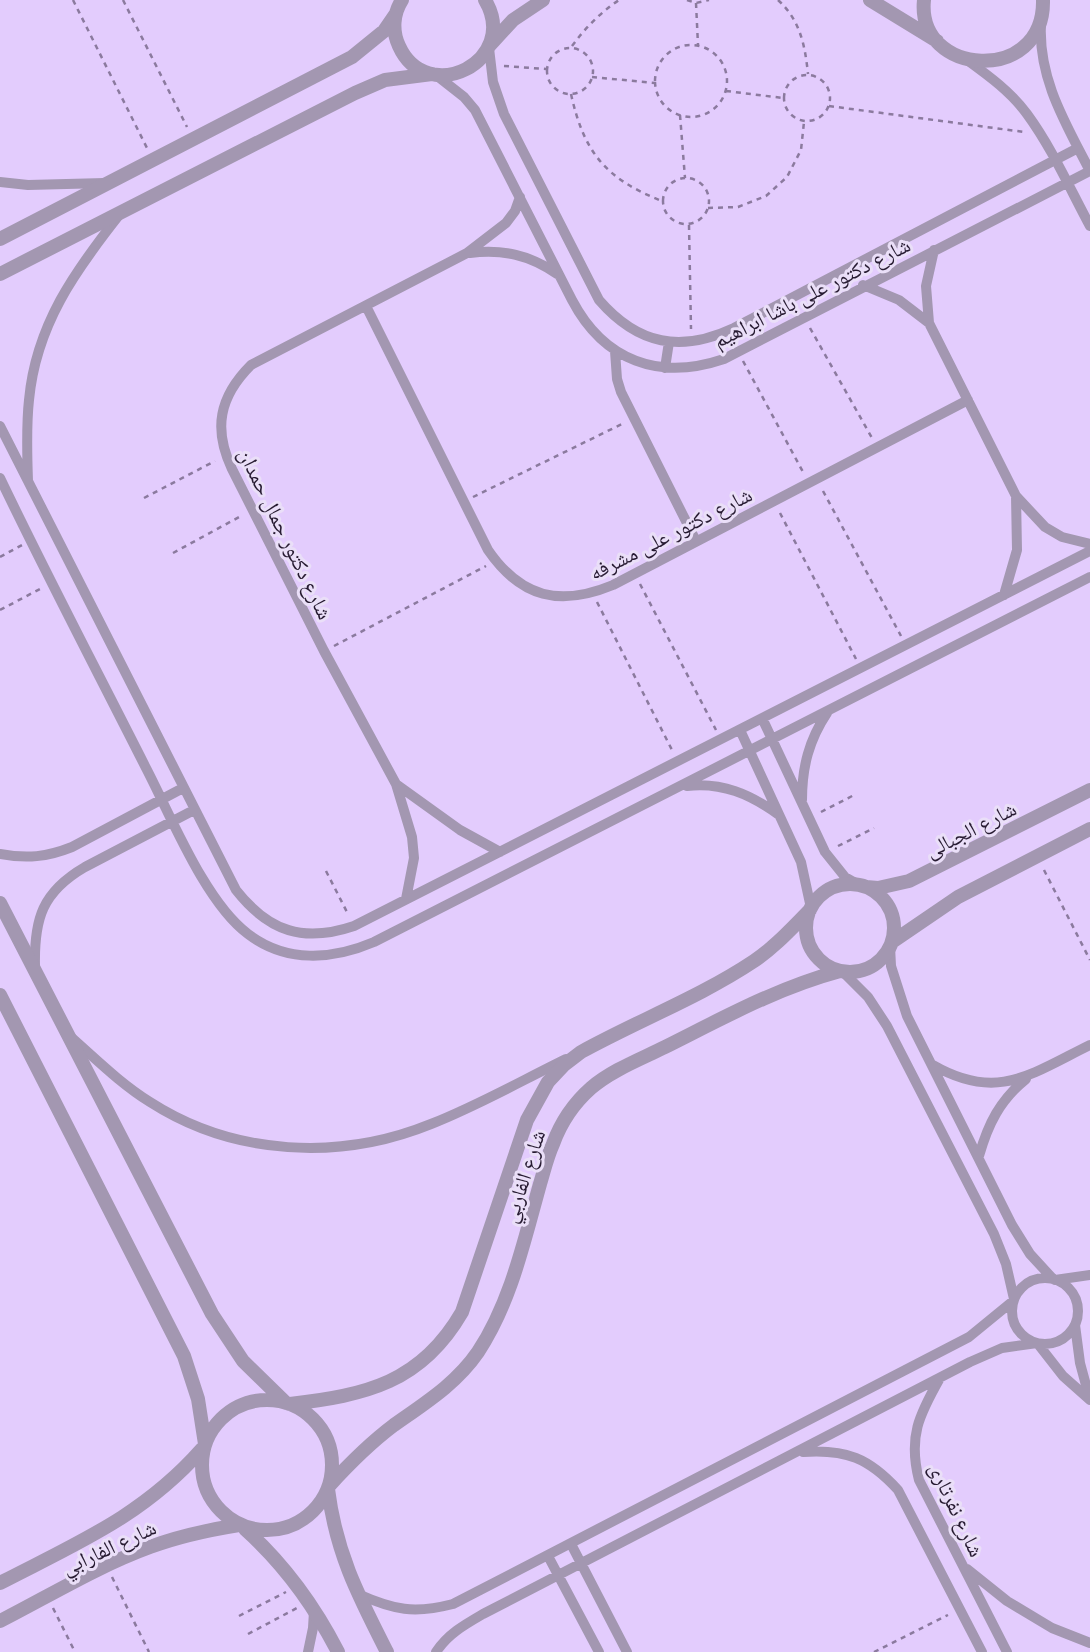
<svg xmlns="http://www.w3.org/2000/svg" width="1090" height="1652" viewBox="0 0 1090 1652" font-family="'Playfair Display','Noto Naskh Arabic',serif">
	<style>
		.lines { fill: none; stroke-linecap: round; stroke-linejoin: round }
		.path { stroke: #8b7a9e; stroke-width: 2.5; stroke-dasharray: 5 5; stroke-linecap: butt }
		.minor { stroke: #a397b1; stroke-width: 10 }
		.tertiary { stroke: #a397b1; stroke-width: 14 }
		.labels { text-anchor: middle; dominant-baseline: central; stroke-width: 6; stroke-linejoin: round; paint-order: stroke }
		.street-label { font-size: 21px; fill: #271b32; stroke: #eadff8 }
	</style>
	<rect width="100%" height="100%" fill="#e3ccfd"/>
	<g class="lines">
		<path class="path" d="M73,0L147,148
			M123,0L187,127
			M687,0L696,3L709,0
			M778,0C800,20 805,45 808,74
			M696,3L698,45
			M655 81a36 36 0 1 1 72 0a36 36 0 1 1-72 0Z
			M572,46C586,27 600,13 619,0
			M547 71a23 23 0 1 1 46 0a23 23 0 1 1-46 0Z
			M504,66L546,69
			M784 98a23 23 0 1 1 46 0a23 23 0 1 1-46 0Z
			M592,77L655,83
			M726,91L783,98
			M571,94C584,153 606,179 662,201
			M829,106L1024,132
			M680,115L685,178
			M663 201a23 23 0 1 1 46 0a23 23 0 1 1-46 0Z
			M708,208L738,207L766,196L787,177L801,150L804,122
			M689,225L691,329
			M810,328L872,438
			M743,361L803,472
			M823,491L901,636
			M473,497L624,423
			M144,498L215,461
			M780,513L856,659
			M173,553L241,516
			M0,557L22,545
			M640,584L716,730
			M597,602L673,752
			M0,610L40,589
			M334,646L486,566
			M821,812L856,794
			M838,846L874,828
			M1044,870L1090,960
			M326,871L348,914
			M112,1577L149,1652
			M53,1608L75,1652
			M239,1616L286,1592
			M248,1634L297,1608
			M874,1652L948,1615"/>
		<path class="minor" d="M489,48L493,82L504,114L599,300C638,345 681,353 734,328L1078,148
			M967,60C989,76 1011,92 1027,114C1052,148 1070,189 1090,226
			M436,75L464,97L475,110L572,300C604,361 659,381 724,359L1090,171C1066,124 1038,79 1041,24
			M0,182L28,185L105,183
			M934,250L926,286L929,323L1016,496L1045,527L1062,537L1090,544
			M470,253C503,249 530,255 557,274
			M863,285L899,300L929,323
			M366,306L488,550C521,598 560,607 613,585L968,400
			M615,351L617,379L621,392L696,541
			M665,368L669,342
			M0,426L236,890C269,932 304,943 354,926L1090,551
			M0,478C47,576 97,671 146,768C171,816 205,902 248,934C286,963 332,960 374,942L1090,577
			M28,481C27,454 26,427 29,400C36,325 75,271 120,214
			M1004,595L1017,550L1016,496
			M762,718L825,852L845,877L861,886
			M740,730L801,862L811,908
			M396,784L460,830L500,852
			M687,786C722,782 750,794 779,815
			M802,800C802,767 809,740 827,713
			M0,854C27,859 47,857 72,847L183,788
			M406,899L414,858L412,837L396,784L324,651L232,469C213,429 219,397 251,365L467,253L506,223L515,211L520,197
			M890,946L891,966L907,1016L1012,1225L1030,1254L1053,1279
			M35,966C34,919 42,892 85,867L194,810
			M843,972L868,997L887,1026L994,1234L1006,1264L1014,1299
			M72,1038C97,1060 121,1084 150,1102C234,1156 340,1161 431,1124C477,1106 521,1081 566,1059
			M933,1065C997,1102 1031,1074 1090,1045
			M979,1156C988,1124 1000,1100 1026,1079
			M1012 1311a33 33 0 1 1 66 0a33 33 0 1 1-66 0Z
			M1055,1280L1090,1275
			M1075,1325L1080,1363L1090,1400
			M1038,1344L1063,1376L1090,1400
			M940,1378C919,1415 908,1437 919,1480L1007,1652
			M803,1452C846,1449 869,1458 898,1490L982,1652
			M571,1544L627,1652
			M548,1556L599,1652
			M967,1569L1007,1601L1052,1628L1090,1643
			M358,1594C394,1610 414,1614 453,1604L969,1337L1013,1301
			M308,1652L313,1628L314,1611
			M436,1652C448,1634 464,1625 483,1614L970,1362L1002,1348L1037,1343"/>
		<path class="tertiary" d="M402,0C393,14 392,31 399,46C427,108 521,61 485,0
			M870,0L937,41
			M924,0C916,77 1045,85 1043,0
			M490,45L513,20L543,0
			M0,239L352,57L384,31L395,15
			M0,274L355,93L385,80L432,74
			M806 928a44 44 0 1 1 88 0a44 44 0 1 1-88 0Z
			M866,887L878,888L909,881L1090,790
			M0,903L212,1314L243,1361L286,1403
			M892,942L958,897L1090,829
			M0,995L184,1356L198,1399L205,1444
			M202 1465a65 65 0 1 1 130 0a65 65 0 1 1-130 0Z
			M290,1404C366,1395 421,1383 462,1312L527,1120L548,1082L564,1065L581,1052C637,1021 700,997 754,961C775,947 792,928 810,910
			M329,1486C349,1464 370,1443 394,1425C425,1403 456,1384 478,1352C511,1302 524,1241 540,1184C544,1171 547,1157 553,1144C561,1122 574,1103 591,1088C612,1070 641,1059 665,1047C723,1018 777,988 840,971
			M328,1489C336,1553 358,1595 387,1652
			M245,1529C285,1565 314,1605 338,1652
			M0,1583C77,1543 143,1516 202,1449
			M0,1621C49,1596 98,1566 150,1547C179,1536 208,1530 239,1525"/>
	</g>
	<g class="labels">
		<g class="street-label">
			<text transform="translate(811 291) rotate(-27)">شارع دكتور على باشا ابراهيم</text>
			<text transform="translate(670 532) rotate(-27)">شارع دكتور على مشرفه</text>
			<text transform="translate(287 533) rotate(64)">شارع دكتور جمال حمدان</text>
			<text transform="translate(970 828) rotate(-27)">شارع الجبالى</text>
			<text transform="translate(522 1176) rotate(-72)">شارع الفاربي</text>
			<text transform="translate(958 1509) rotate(65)">شارع نفرتارى</text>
			<text transform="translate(108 1546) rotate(-25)">شارع الفارابي</text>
		</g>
	</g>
</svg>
